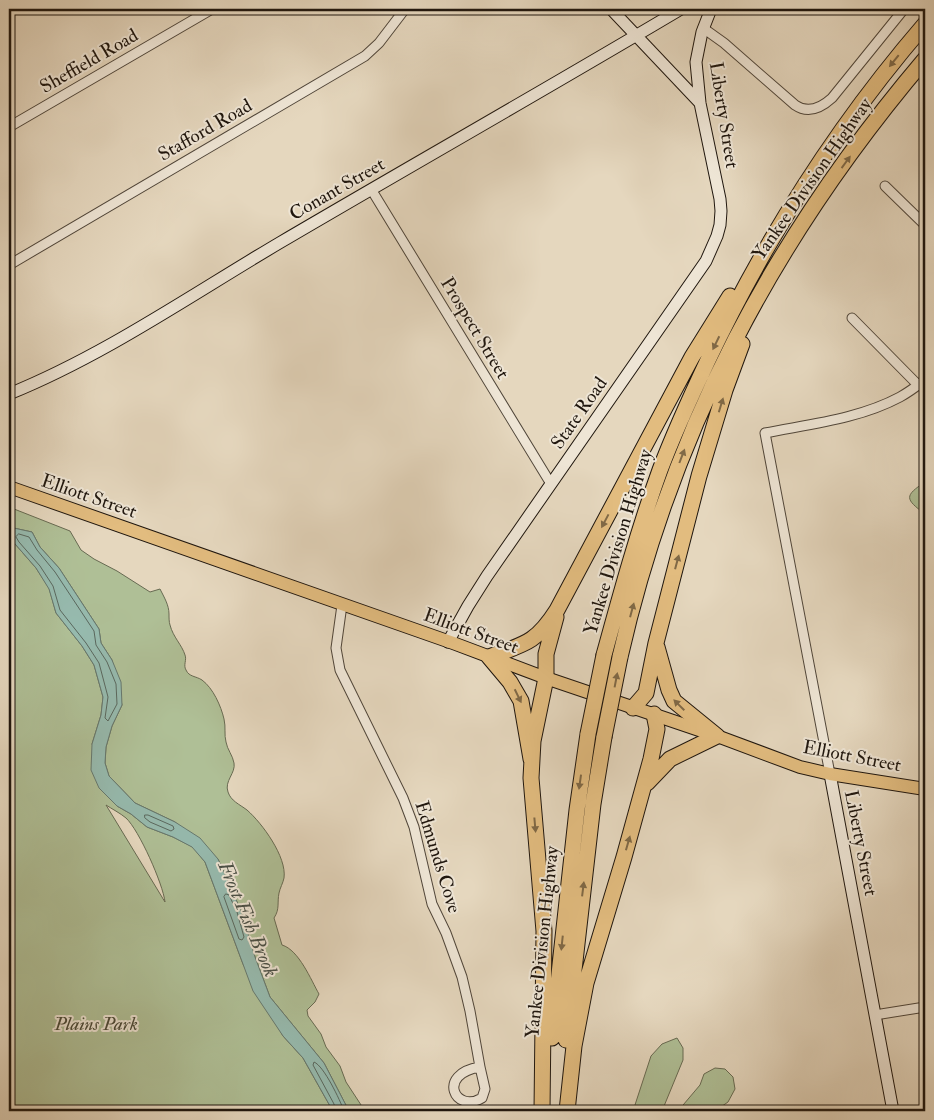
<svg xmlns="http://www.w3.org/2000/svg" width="934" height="1120" viewBox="0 0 934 1120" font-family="'IM FELL Double Pica',serif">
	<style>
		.green { fill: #afbf96; stroke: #676a52; fill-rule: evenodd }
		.water { fill: #96baae; stroke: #66786e }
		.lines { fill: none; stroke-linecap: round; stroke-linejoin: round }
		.shore { stroke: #5a685e; stroke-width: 1 }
		.street-casing { stroke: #50463a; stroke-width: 11 }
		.secondary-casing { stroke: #1f160e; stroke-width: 13 }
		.primary-casing { stroke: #1f160e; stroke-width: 14 }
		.highway-casing { stroke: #1f160e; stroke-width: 17 }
		.street { stroke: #eee5d5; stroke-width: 9 }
		.secondary { stroke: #eee5d5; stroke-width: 11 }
		.primary { stroke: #e2bc7f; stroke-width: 12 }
		.highway { stroke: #e2bc7f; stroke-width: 15 }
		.highway-bridge-casing { stroke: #1f160e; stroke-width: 17; stroke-linecap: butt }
		.highway-bridge { stroke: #e2bc7f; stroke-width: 15 }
		.oneway { fill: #806946 }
		.labels { text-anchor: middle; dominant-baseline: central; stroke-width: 4; stroke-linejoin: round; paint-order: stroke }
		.street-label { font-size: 19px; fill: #1f160e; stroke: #eee5d5 }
		.park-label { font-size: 19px; font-style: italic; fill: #4a4937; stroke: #eee5d5 }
		.water-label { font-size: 20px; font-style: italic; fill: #494f46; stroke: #eee5d5 }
	</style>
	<rect width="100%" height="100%" fill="#e5d7be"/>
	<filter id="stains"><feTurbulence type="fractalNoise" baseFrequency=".004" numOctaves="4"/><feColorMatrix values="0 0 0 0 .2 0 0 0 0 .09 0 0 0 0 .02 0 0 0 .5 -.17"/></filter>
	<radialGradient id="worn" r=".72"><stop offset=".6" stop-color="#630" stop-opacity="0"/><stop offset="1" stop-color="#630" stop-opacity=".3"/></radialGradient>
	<path class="green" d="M925,482V514C905,499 904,496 925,482Z
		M9,507L70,531L81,550L94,559L117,571L150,592L160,589C164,597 169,605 169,614C169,618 169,622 170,625C173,637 182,645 185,655C187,660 183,665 186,670C189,677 196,676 202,680C213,688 221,706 224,719C226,727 224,735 226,742C227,749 233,756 234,763C236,773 224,781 228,792C231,801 239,804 247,810C262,823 287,857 284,878C283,883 280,888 279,893C277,903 280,909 274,918L282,945C299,950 311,980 319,994L315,1002L307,1010L308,1016L321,1034L326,1047L340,1066L346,1082L365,1111H349L324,1063L270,997L255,957L241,911L218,859L175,822L135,803L109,776L105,763L106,747L112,726L122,705L112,660L101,643L99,629L59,568L40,547L32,532L9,527Z
		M9,537L36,568L49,588L56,613L82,646L94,665L103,697L101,715L92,744L117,806L131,814L147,827L173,837L193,847L205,862L243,964L283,1036L303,1058L330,1106L331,1111H9ZM106,805C112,809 120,813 126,818C139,830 163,884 165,902Z
		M677,1038L683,1048V1060L662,1111H633L651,1056L662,1044Z
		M715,1068L725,1069L733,1077L735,1089L728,1102L715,1111H678L700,1085L704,1074Z"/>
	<path class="water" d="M9,527L32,532L40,547L59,568L99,629L101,643L112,660L121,682L122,705L112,726L106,747L105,763L109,776L135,803L175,822L200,838L218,859L241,911L255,957L270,997L324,1063L349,1111H331L330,1106L303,1058L283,1036L253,991L205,862L192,847L173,837L147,827L131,814L117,806L99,788L91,770L92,744L101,715L103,697L94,665L82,646L56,613L49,589L36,568L9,537Z"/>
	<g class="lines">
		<path class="shore" d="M19,534L29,537L37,550L55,572L94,631L96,645L107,662L116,684L117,704L108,721L105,718L108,697L99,663L86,643L60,610L53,586L40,566L19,542L16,537Z
			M145,815H148L173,826L174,829L171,831L150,822L145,818Z
			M226,894L229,895L237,912L244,937L242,940L239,939L224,897Z
			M335,1111L334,1104L313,1065L314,1062C324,1066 340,1100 344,1111"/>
		<defs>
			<path id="street" d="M703,28L724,43L795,105C808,114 821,108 832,98L904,9
				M9,127L212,9
				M885,186L925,225
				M371,189L551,484
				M9,265L365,56L379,43L405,9
				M852,318L918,385
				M342,605L336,648L340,670L403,798L414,827L432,904L446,933L462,977L470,1011L480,1067C436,1074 455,1114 482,1098L485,1089L480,1067
				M830,774L765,433C810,424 859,419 900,397C909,392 917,386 925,380
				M875,1015L925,1007"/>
			<path id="secondary" d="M611,9L700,103
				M9,394C105,355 191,295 281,242C414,164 548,88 681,9
				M448,642L468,606L487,576L706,261L717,236L720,225L721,211L720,199L700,103L696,62L702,32L711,9
				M830,774L893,1111"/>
			<path id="primary" d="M9,487L453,643L546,678L717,736L800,767L830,774L925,789"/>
			<path id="highway" d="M604,655C621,593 638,531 660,470C674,433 691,396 708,360C766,238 837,126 925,24
				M620,657C672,429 774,237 925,59
				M633,708L646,693L656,643L699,476L725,390L742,344
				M531,759L521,701L510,682L489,657C525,644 536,643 557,610L692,357L730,296
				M647,783L670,759L717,736L674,701L669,690L657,647
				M552,1038L577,810L588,734
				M566,1040L593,804L604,737
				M542,1111L544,931L531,778L533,741L546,678V654L556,617
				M567,1111L574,1046L586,983L624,857L651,759L657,729L654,714"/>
		</defs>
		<use href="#street" class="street-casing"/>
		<use href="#secondary" class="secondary-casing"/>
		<use href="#primary" class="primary-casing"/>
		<use href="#highway" class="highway-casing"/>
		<use href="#street" class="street"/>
		<use href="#secondary" class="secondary"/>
		<use href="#primary" class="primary"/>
		<use href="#highway" class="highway"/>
		<defs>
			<path id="highway-bridge" d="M588,734L604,655
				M604,737L620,657"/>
		</defs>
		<use href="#highway-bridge" class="highway-bridge-casing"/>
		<use href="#highway-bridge" class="highway-bridge"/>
	</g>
	<defs><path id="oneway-solid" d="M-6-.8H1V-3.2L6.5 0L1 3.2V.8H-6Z" transform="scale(1.25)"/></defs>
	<g class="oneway">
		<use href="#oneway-solid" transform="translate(894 61) rotate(129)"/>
		<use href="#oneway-solid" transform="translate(846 162) rotate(-54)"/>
		<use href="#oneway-solid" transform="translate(716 343) rotate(116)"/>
		<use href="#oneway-solid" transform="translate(721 405) rotate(-73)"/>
		<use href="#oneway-solid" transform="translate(682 456) rotate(-69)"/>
		<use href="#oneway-solid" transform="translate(605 521) rotate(118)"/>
		<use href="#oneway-solid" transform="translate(677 562) rotate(-75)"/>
		<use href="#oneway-solid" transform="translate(632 610) rotate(-75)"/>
		<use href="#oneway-solid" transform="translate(616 680) rotate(-79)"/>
		<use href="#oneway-solid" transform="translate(518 696) rotate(64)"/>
		<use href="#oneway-solid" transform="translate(679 705) rotate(-135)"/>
		<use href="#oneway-solid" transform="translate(580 782) rotate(98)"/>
		<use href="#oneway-solid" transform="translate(535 825) rotate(85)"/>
		<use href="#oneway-solid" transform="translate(628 843) rotate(-74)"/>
		<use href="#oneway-solid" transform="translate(583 889) rotate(-83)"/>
		<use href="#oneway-solid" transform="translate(562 943) rotate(96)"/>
	</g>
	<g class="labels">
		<g class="street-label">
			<text transform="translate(89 61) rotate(-30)">Sheffield Road</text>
			<text transform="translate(724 115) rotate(81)">Liberty Street</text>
			<text transform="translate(205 130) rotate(-30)">Stafford Road</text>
			<text transform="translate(812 179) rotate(-55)">Yankee Division Highway</text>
			<text transform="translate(337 189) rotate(-30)">Conant Street</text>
			<text transform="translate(475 328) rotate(59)">Prospect Street</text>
			<text transform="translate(579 413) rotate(-55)">State Road</text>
			<text transform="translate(89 496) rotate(19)">Elliott Street</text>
			<text transform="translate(618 542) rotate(-73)">Yankee Division Highway</text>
			<text transform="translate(471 631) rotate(20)">Elliott Street</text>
			<text transform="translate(852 756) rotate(11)">Elliott Street</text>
			<text transform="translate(861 843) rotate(79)">Liberty Street</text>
			<text transform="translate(438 857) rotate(73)">Edmunds Cove</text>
			<text transform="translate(542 942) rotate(-84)">Yankee Division Highway</text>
		</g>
		<g class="park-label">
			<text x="96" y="1024">Plains Park</text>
		</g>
		<g class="water-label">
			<text transform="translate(248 919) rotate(67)">Frost Fish Brook</text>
		</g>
	</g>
	<rect width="934" height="1120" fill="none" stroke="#e5d7be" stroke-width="30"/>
	<rect x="10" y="10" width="914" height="1100" fill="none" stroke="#1f160e" stroke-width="2.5"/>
	<rect x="15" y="15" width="904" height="1090" fill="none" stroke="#1f160e"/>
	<rect width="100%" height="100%" filter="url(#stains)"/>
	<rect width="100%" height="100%" fill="url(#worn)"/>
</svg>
